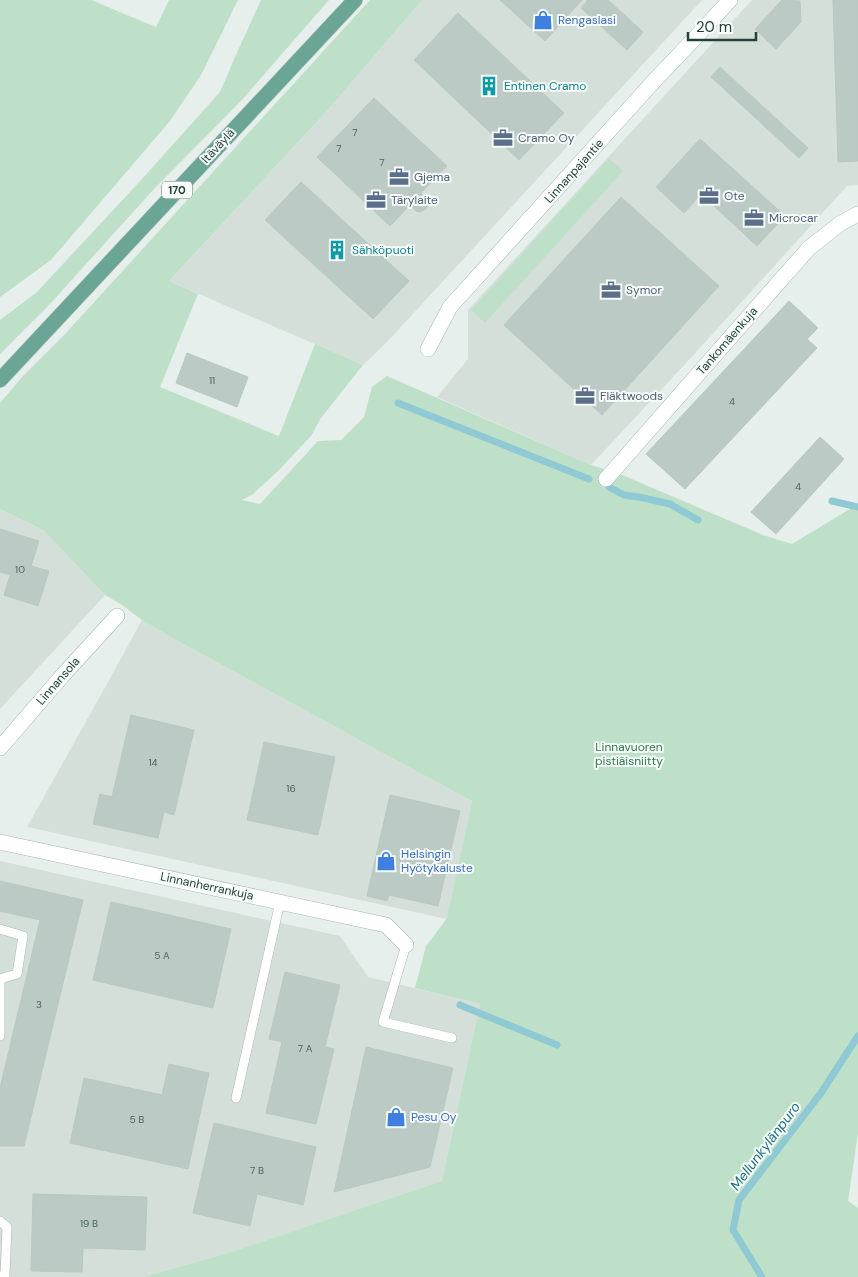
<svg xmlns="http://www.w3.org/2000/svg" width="858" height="1277" viewBox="0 0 858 1277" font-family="'DM Sans',sans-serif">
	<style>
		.built { fill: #d4dfda }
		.green { fill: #bfe0c8 }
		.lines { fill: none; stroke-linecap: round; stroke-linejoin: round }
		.stream { stroke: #8ec9d4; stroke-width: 7 }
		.building { fill: #bbcac4; stroke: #b8c9c2 }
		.lane-casing { stroke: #a8b8b2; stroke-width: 10 }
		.street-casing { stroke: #a8b8b2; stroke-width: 16 }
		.primary-casing { stroke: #c2cac8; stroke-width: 16 }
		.lane { stroke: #fff; stroke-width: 9 }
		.street { stroke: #fff; stroke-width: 15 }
		.primary { stroke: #6aa596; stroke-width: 15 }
		.labels { text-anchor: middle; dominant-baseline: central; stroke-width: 4; stroke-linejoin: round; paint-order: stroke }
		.number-label { font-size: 10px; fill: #4a645c }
		.shield { fill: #f7fbf9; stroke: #637a73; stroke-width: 1 }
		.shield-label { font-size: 11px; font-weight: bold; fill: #24423a }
		.shop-label { font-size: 12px; fill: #366cbe; stroke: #f7fbf9; text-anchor: start }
		.culture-label { font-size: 12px; fill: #0d838f; stroke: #f7fbf9; text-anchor: start }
		.service-label { font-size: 12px; fill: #4e5e75; stroke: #f7fbf9; text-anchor: start }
		.street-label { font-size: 12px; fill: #24423a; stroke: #f7fbf9 }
		.park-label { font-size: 12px; fill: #2d7a4b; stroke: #f7fbf9 }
		.water-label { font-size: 14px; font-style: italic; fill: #1c6f80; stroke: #f7fbf9 }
	</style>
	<rect width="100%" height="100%" fill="#e6efeb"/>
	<path class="built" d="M422,0H702L387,342L363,365L169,281L327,111Z
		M752,0H858V185L847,186L687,362L591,465L437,397L468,359V310Z
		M0,509L43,530L105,595L0,709Z
		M142,620L176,640L336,727L364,743L472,801L447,919L27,827L108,682Z
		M0,861L340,936L368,977L480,1004L442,1181L228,1253L143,1277H0Z"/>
	<path class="green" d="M0,0H91L156,27L169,0H238L201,75L170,121L51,260L0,297Z
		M261,0H329L241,101L154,189L50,304L0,354V320L37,292L142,179L220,92L235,57Z
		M370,0H422L327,111L169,281L198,294L160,387L279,436L315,344L363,365L321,418L311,436L278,471L253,494L242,500L260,504L318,441L341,440L364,417L372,387L387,376L591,465L620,474L763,535L792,544L858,504V1133L848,1201L858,1208V1277H143L228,1253L442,1181L480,1004L415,988L426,946L447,918L472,801L364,743L336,727L176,640L142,620L122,605L105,595L43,530L0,509V403L23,376L65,334Z
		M609,158L623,171L485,323L471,310Z"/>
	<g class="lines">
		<path class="stream" d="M398,403L589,479
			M609,487L624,495L639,497L670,504L698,520
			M832,501L858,507
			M460,1005L557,1045
			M762,1277L733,1230L739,1200L821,1093L858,1036"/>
	</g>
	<path class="building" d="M500,0H582L545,41Z
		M588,0H608L643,32L627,50L581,8Z
		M782,0L800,1L801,22L776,49L755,29Z
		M833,0H858V161L838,162Z
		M458,13L564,113L519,160L414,60Z
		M720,67L808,148L799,158L711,77Z
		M374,98L447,166L421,193L427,200L429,204L426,209L420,212L416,211L410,205L390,226L317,157Z
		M700,139L785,216L757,246L701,194L684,213L656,187Z
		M301,182L409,281L373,319L265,220Z
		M621,197L719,286L602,415L504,325Z
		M789,301L818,328L807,339L817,348L685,489L646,454Z
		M187,353L248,377L237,407L176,383Z
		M820,437L844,459L776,534L751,512Z
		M0,529L39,541L31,566L49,571L38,606L4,595L10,575L0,572Z
		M131,715L194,730L174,815L164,812L158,838L93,824L100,794L112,797Z
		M264,742L335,757L318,835L247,820Z
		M390,795L460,811L438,906L389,895L387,901L367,896Z
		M0,881L83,900L24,1146H0V1088L40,920L0,911Z
		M111,902L231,929L213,1008L93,980Z
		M285,972L340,985L325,1047L334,1049L316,1124L266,1113L282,1042L269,1039Z
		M366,1047L453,1068L430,1167L334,1192Z
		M169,1064L209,1073L188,1169L70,1143L84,1078L162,1095Z
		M214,1123L316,1147L303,1205L257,1194L250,1226L193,1213Z
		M33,1194L147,1197L145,1250L83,1248L82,1272L31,1271Z"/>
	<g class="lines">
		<defs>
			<path id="lane" d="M0,929L23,936L17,974L0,979V1036
				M406,945L383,1022L452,1038
				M236,1098L280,902
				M0,1221L7,1227L5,1275L0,1276"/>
			<path id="street" d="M428,349L450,307L654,81L695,38L730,0
				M606,479L809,248L841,223L858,214
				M0,748L63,675L117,616
				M0,842L386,925L406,945"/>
			<path id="primary" d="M0,380L355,0"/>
		</defs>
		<use href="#lane" class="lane-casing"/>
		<use href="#street" class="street-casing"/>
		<use href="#primary" class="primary-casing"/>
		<use href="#lane" class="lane"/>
		<use href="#street" class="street"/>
		<use href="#primary" class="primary"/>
	</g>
	<defs>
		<symbol id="shop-bare" viewBox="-9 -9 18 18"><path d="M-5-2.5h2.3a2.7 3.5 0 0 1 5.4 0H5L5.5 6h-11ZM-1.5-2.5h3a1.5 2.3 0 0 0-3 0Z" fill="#3f7fe0" stroke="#f7fbf9" stroke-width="2.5" paint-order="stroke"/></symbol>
		<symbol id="building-bare" viewBox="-9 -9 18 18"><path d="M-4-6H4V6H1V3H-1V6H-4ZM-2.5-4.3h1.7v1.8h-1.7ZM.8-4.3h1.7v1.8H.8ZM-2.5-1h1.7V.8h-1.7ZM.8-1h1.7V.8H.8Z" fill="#0f9aa8" stroke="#f7fbf9" stroke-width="2.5" paint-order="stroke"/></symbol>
		<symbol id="office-bare" viewBox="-9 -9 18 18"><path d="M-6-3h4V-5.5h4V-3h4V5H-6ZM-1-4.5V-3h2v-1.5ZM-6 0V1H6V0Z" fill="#5c6f8a" stroke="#f7fbf9" stroke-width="2.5" paint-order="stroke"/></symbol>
	</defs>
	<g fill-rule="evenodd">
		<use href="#shop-bare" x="529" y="6" width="28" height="28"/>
		<use href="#building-bare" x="475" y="72" width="28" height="28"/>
		<use href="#office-bare" x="489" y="124" width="28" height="28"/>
		<use href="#office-bare" x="385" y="163" width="28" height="28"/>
		<use href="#office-bare" x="695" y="182" width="28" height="28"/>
		<use href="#office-bare" x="362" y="186" width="28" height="28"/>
		<use href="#office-bare" x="740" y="204" width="28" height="28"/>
		<use href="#building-bare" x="323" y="236" width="28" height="28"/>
		<use href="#office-bare" x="597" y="276" width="28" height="28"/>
		<use href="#office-bare" x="571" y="382" width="28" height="28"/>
		<use href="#shop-bare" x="372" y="847" width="28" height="28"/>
		<use href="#shop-bare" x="382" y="1103" width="28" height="28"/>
	</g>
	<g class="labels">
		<g class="number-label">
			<text x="355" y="132">7</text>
			<text x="339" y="148">7</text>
			<text x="382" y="162">7</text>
			<text x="212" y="380">11</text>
			<text x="732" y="401">4</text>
			<text x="798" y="486">4</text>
			<text x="20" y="569">10</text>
			<text x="153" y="762">14</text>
			<text x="291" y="788">16</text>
			<text x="162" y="955">5 A</text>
			<text x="39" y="1004">3</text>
			<text x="305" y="1048">7 A</text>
			<text x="137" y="1119">5 B</text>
			<text x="257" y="1170">7 B</text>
			<text x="89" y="1223">19 B</text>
		</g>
		<rect class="shield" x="162" y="181.5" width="30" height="17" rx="4"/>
		<g class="shield-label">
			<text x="177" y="190">170</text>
		</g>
		<g class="shop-label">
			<text x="558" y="20">Rengaslasi</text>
			<text x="401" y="854">Helsingin<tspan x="401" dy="14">Hyötykaluste</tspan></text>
			<text x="411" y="1117">Pesu Oy</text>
		</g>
		<g class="culture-label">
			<text x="504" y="86">Entinen Cramo</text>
			<text x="352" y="250">Sähköpuoti</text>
		</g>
		<g class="service-label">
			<text x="518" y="138">Cramo Oy</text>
			<text x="414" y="177">Gjema</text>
			<text x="724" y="196">Ote</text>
			<text x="391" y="200">Tärylaite</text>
			<text x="769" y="218">Microcar</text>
			<text x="626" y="290">Symor</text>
			<text x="600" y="396">Fläktwoods</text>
		</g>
		<g class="street-label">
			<text transform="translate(218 146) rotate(-47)">Itäväylä</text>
			<text transform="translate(574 171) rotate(-48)">Linnanpajantie</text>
			<text transform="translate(727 341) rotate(-49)">Tankomäenkuja</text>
			<text transform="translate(58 681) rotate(-49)">Linnansola</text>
			<text transform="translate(207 886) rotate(12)">Linnanherrankuja</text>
		</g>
		<g class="park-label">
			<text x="629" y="747">Linnavuoren<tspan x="629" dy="14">pistiäisniitty</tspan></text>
		</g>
		<g class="water-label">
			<text transform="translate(765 1146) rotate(-53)">Mellunkylänpuro</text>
		</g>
	</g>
	<path d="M688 32v8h68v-8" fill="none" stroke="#24423a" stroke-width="2.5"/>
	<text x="696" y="32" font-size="15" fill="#24423a" stroke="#f7fbf9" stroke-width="4" paint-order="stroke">20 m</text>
</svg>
